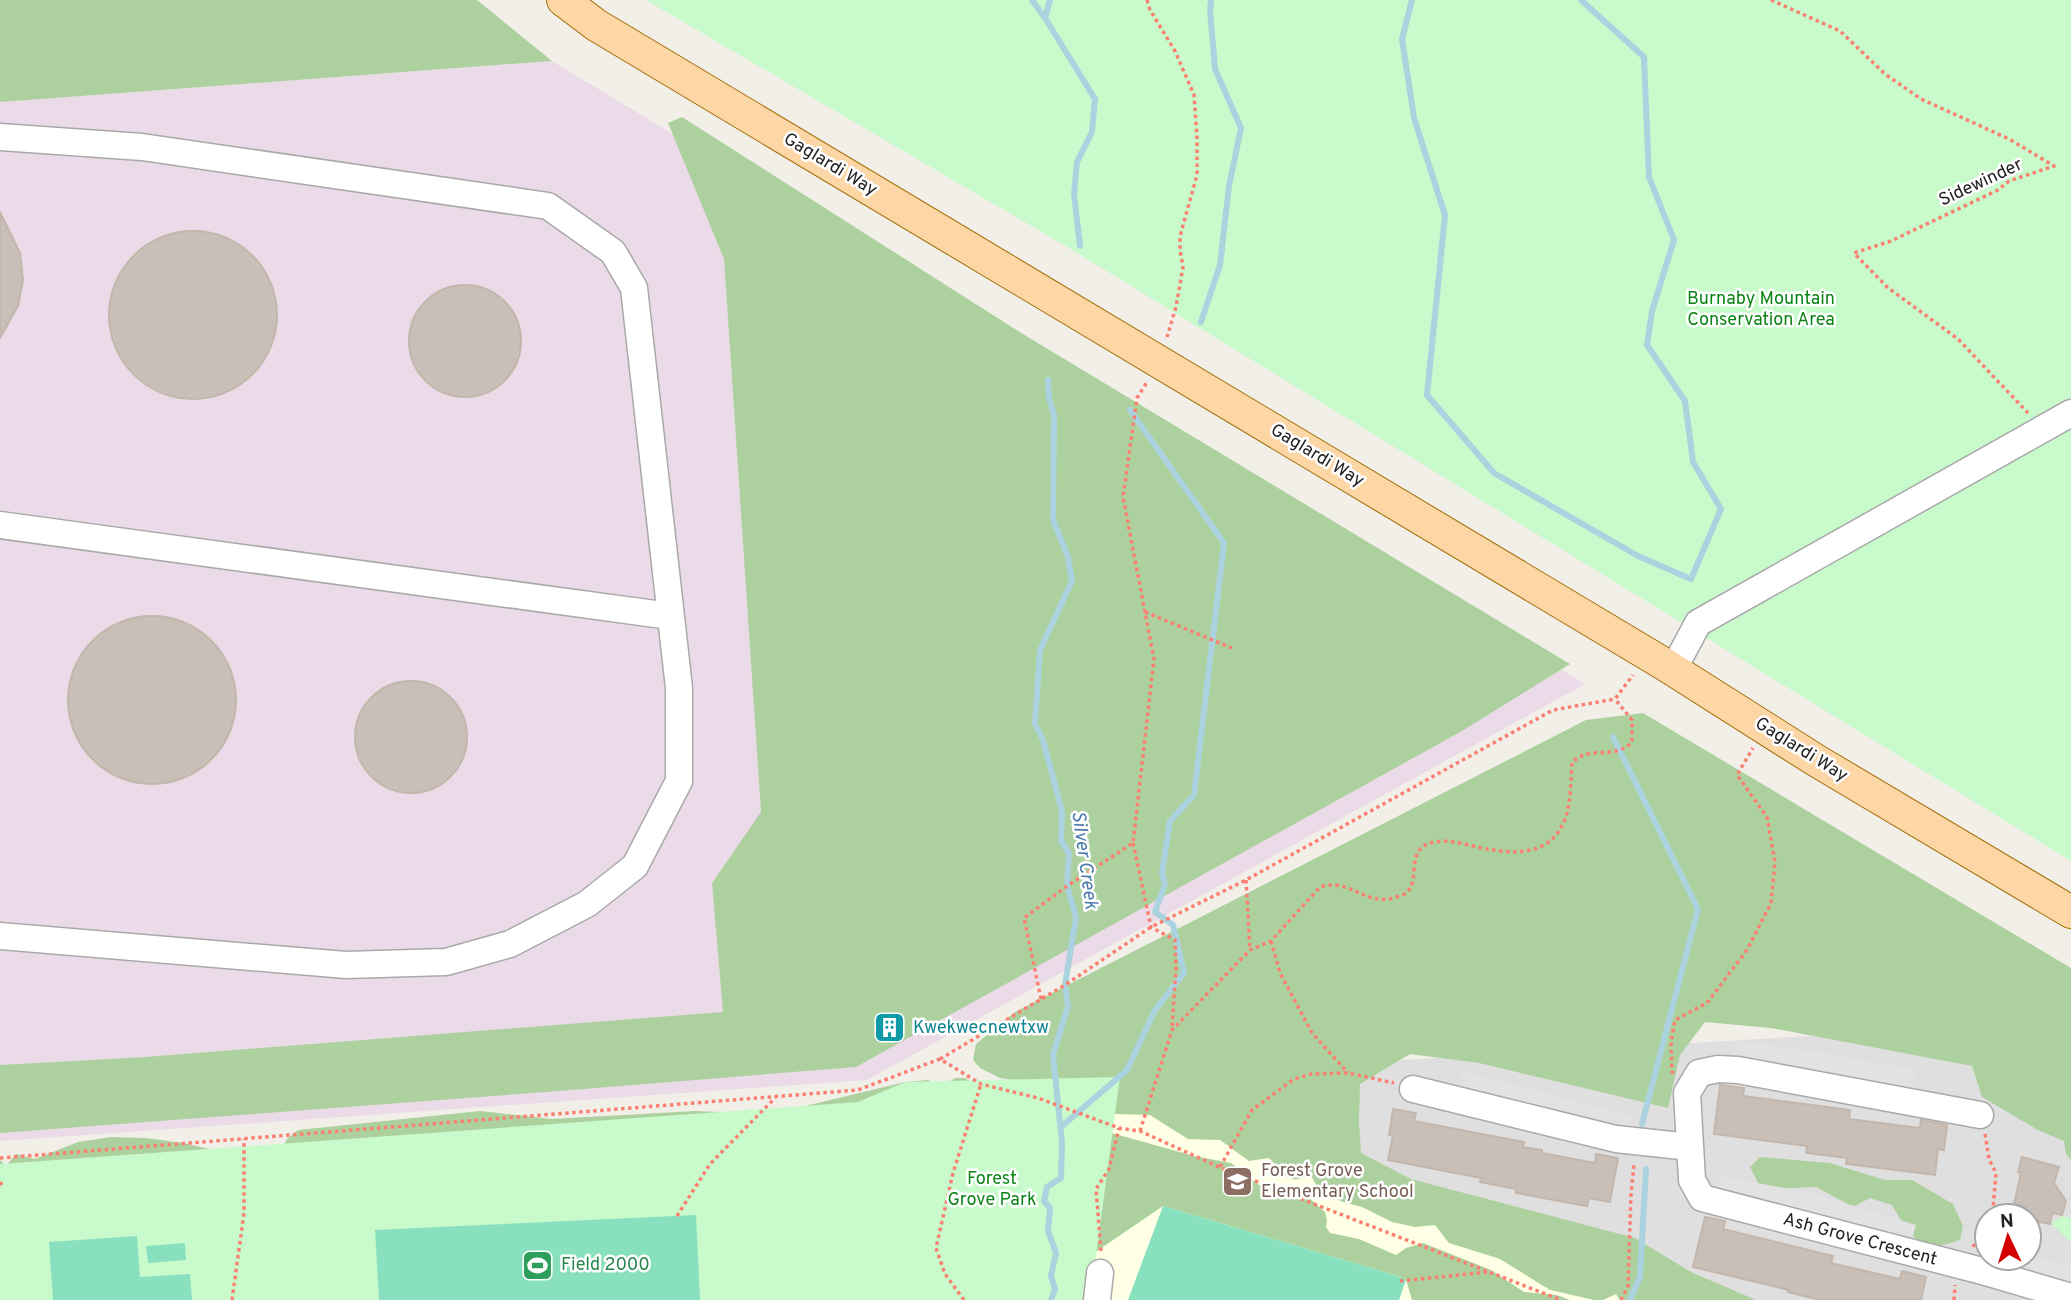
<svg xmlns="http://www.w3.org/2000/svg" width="2071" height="1300" viewBox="0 0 2071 1300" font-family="Overpass,sans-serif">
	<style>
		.residential { fill: #e0dfdf; fill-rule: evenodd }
		.industrial { fill: #ebdbe8 }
		.education { fill: #ffffe5 }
		.forest { fill: #add19e }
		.park { fill: #c8facc }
		.pitch { fill: #88e0be }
		.parking { fill: #e2e2e2 }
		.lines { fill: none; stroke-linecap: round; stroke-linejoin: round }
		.stream { stroke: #aad3df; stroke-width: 6 }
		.building { fill: #c7bfb8; stroke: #c4b6ab; stroke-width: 2 }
		.minor-casing { stroke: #a9a9a9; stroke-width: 29 }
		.major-casing { stroke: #a06b00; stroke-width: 34 }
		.path { stroke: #fa8072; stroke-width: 3.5; stroke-dasharray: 3.5 3.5; stroke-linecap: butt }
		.minor { stroke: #fff; stroke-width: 26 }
		.major { stroke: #fcd6a4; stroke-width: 32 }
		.labels { text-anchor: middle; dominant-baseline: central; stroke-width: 5; stroke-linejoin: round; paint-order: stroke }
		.street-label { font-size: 18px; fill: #222; stroke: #fff }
		.park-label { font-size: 18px; fill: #0c8416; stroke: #fff }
		.culture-label { font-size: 18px; fill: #0d838f; stroke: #fff; text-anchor: start }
		.education-label { font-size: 18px; fill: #785e54; stroke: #fff; text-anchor: start }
		.leisure-label { font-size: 18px; fill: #27864d; stroke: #fff; text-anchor: start }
		.water-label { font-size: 19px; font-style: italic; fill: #4a7aab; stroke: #fff }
	</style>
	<rect width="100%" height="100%" fill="#f2efe9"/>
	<path class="residential" d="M1992,1025L2071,1126V1300H1659L1120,1077ZM1987,1216H2029V1258H1987Z"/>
	<path class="industrial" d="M552,61L1585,684L867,1080L0,1141V102Z"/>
	<path class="education" d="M1120,1077L1619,1284L1617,1300H1090Z"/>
	<path class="forest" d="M0,0H477L552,61L0,102Z
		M682,117L1018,331L1570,664L1462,731L856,1067L546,1092L0,1133V1065L145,1057L723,1012L712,883L761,812L724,259L668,123Z
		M1643,713L2071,968V1160L2066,1154L2064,1141L2038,1130L1982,1097L1972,1066L1771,1028L1705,1022L1680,1055L1668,1108L1479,1063L1410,1054L1360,1084L1359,1122L1361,1153L1411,1179L1635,1238L1691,1272L1756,1300H1620L1616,1294L1603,1300H1594L1550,1290L1500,1259L1449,1243L1435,1225L1415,1227L1392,1222L1362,1207L1343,1202L1319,1191L1313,1179L1309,1175C1288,1187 1283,1173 1269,1158L1249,1161L1220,1140L1188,1139L1150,1115L1115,1114L1031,1083L1000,1078L980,1068L973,1060L976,1044L1015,1012L1586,720Z
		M955,1078H965L1001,1102L1194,1156L1231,1163L1259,1185L1308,1197L1325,1212L1327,1221L1326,1227L1330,1233L1359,1239L1396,1255L1406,1248L1423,1243L1491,1270L1524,1292L1557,1295L1570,1300H1412L1406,1280L1401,1277L1163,1206L1072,1268L1074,1300H356L0,1216V1160L6,1166L16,1154L35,1159L78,1142L111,1137L146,1138L183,1143L249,1158L279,1155L287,1139L298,1130L480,1111L552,1119L695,1111L772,1114L905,1082L928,1080L943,1086Z
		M1760,1157L1830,1163L1885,1180H1912L1953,1204L1963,1226L1960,1240C1920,1255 1910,1236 1892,1205L1870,1198L1853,1207L1816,1187L1761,1189L1750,1167Z"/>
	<path class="park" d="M646,0H2071V861L1074,251Z
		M1120,1077L1090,1300H0V1164L858,1102L905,1082Z
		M2062,1216L2071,1218V1242L2051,1223Z"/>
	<path class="pitch" d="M1163,1206L1401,1277L1406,1280L1399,1300H1128Z
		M696,1215L700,1300H379L375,1230Z
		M137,1236L140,1277L190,1274L192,1300H53L49,1242Z
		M185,1243L186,1260L148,1263L146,1246Z"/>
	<path class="parking" d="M1736,1041L1819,1052L1915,1070L1910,1102L1731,1069Z
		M1463,1072L1634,1116L1627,1140L1455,1099Z
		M1722,1176L1815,1194L1916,1225L1908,1252L1715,1202Z
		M2029,1255L2071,1266V1297L1986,1272L1989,1258H2029Z"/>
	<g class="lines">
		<path class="stream" d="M1032,0L1045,18
			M1050,0L1045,18L1095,99L1092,132L1077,162L1074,194L1080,246
			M1412,0L1402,39L1414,118L1445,215L1427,395L1494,473L1638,556L1691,579L1721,509L1693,462L1685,401L1647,345L1652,311L1674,240L1649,177L1644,57L1581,0
			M1201,322L1220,265L1229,186L1241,128L1215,69L1210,10L1211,0
			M1048,380L1049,398L1054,415L1053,520L1068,557L1072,581L1040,650L1035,724L1043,740L1062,811L1061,841L1069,853L1067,886L1076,917L1065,985L1068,1006L1053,1055L1062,1143L1061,1178L1047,1187L1044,1201L1050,1208L1048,1231L1056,1253L1051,1276L1055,1289L1051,1300
			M1613,737L1698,909L1642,1124
			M1061,1127L1127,1070L1155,1010L1184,973L1173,925L1155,912L1165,884L1162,873L1170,821L1194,795L1224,543L1130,410
			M1630,1300L1640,1277L1646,1169"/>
	</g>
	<path class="building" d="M0,212L20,253L23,280L18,306L0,338Z
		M109 315a84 84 0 1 1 168 0a84 84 0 1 1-168 0Z
		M409 341a56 56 0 1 1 112 0a56 56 0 1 1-112 0Z
		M68 700a84 84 0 1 1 168 0a84 84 0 1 1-168 0Z
		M355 737a56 56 0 1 1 112 0a56 56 0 1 1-112 0Z
		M1720,1085L1744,1088L1743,1096L1850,1110L1849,1119L1920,1128L1921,1120L1947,1125L1944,1150L1938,1149L1935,1175L1846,1164L1847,1158L1806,1153L1807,1146L1714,1134Z
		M1393,1109L1416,1113L1414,1121L1524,1142L1523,1147L1542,1150V1153L1595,1163L1596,1154L1618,1158L1610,1202L1589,1198L1587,1206L1516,1193V1189L1480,1182L1481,1178L1388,1160L1393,1136L1389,1135Z
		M2022,1157L2059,1167L2054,1183L2066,1201L2062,1215L2052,1213L2050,1224L2029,1220V1216H2023L2025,1207L2014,1204L2021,1173L2018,1172Z
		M1705,1217L1725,1221L1723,1229L1833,1256L1831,1263L1900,1279L1902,1271L1926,1277L1921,1300H1820L1788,1292L1789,1290L1693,1267Z"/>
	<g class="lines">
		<defs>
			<path id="minor" d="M0,137L142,147L548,206L613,252L634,288L679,688V781L635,866L587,904L510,944L446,962L346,965L0,936
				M0,525L670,616
				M1673,670L1698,623L2071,413
				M1413,1089L1616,1139L1690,1147
				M1980,1115L1738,1070L1718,1069L1699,1073L1687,1093L1692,1180L1702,1198L1986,1272L2071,1297
				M1097,1300L1100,1273"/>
			<path id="major" d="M563,0L596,25L1664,664L1817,761L2071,912"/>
		</defs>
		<use href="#minor" class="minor-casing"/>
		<use href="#major" class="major-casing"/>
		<path class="path" d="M1147,0L1150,10L1175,51L1194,95L1197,137V175L1180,236V250L1183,267L1176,307L1167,337
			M1771,0L1840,31L1885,74L1921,99L2009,139L2054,166L2009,181L1998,190L1891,241L1854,253L1887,287L1958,339L2028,413
			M1145,612L1232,648
			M1133,843L1151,927L1175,940L1176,969L1172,1027
			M1246,880L1250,950
			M1271,941L1280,973L1312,1033L1348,1073
			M1041,999L1024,918L1067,886L1133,843L1154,659L1123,497L1137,398L1147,382
			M940,1059L1065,985L1151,927L1246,880L1553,710L1615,699L1633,675
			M1674,1073L1672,1072L1671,1042L1675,1020L1707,1003L1747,950L1771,903L1775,862L1767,817L1737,775L1753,748
			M1140,1131L1172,1030L1250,950L1271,941L1320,887C1327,885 1333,884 1341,886C1361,891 1374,905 1396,897C1400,896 1404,895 1406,893C1422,881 1403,847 1435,842C1450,839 1467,845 1482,848C1517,855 1553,856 1566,816C1571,801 1571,778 1572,763C1589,744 1614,761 1632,742V720L1615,699
			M1985,1134L1989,1159L1996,1173L1993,1209L1990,1216
			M0,1158L858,1090L940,1059L981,1084L1038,1098L1119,1128L1140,1131L1219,1167L1561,1300
			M1220,1167L1252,1110L1294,1079L1311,1074L1348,1073L1394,1083
			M0,1182L2,1185
			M677,1216L710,1164L775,1098
			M1973,1247L1987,1221
			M1101,1251L1096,1189L1109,1169L1119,1128
			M1400,1281L1488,1272
			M232,1300L244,1213V1139
			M964,1300L945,1274L936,1248L953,1173L981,1084
			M1621,1300L1628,1286L1631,1194L1634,1164
			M1954,1300L1955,1285"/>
		<use href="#minor" class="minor"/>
		<use href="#major" class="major"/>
	</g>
	<defs>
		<symbol id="building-square" viewBox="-11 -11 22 22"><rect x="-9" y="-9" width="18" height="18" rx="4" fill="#0f9aa8" stroke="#fff"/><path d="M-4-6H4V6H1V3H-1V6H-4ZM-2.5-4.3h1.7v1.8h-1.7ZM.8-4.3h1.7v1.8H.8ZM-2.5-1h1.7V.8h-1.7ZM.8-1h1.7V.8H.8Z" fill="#fff"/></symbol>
		<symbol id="school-square" viewBox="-11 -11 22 22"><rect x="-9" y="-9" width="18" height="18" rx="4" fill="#8d6e63" stroke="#fff"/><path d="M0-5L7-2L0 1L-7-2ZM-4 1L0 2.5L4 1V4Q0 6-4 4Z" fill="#fff"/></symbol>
		<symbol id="stadium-square" viewBox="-11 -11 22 22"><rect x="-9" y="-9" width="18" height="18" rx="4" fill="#2e9e5b" stroke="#fff"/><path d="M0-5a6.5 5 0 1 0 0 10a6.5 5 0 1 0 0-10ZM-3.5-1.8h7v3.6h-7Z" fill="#fff"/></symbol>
	</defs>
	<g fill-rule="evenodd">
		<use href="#building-square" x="872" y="1010" width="35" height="35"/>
		<use href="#school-square" x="1220" y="1164" width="35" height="35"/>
		<use href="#stadium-square" x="520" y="1248" width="35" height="35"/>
	</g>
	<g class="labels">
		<g class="street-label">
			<text transform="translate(830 165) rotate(31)">Gaglardi Way</text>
			<text transform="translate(1981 183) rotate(-25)">Sidewinder</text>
			<text transform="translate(1317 456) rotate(31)">Gaglardi Way</text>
			<text transform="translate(1801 750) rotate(32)">Gaglardi Way</text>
			<text transform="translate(1860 1240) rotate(15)">Ash Grove Crescent</text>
		</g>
		<g class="park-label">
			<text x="1761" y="299">Burnaby Mountain<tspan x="1761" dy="21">Conservation Area</tspan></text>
			<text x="992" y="1179">Forest<tspan x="992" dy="21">Grove Park</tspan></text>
		</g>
		<g class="culture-label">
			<text x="913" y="1028">Kwekwecnewtxw</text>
		</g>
		<g class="education-label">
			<text x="1261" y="1171">Forest Grove<tspan x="1261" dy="21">Elementary School</tspan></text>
		</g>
		<g class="leisure-label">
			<text x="561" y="1265">Field 2000</text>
		</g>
		<g class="water-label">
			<text transform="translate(1084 860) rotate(82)">Silver Creek</text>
		</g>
	</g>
	<g transform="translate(2008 1237) rotate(356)"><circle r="33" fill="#ffffff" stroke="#a7a7a7" stroke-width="2"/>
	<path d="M0-5L12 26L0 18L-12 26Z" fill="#d40000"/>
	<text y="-10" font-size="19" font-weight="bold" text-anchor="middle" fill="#222222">N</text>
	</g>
</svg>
